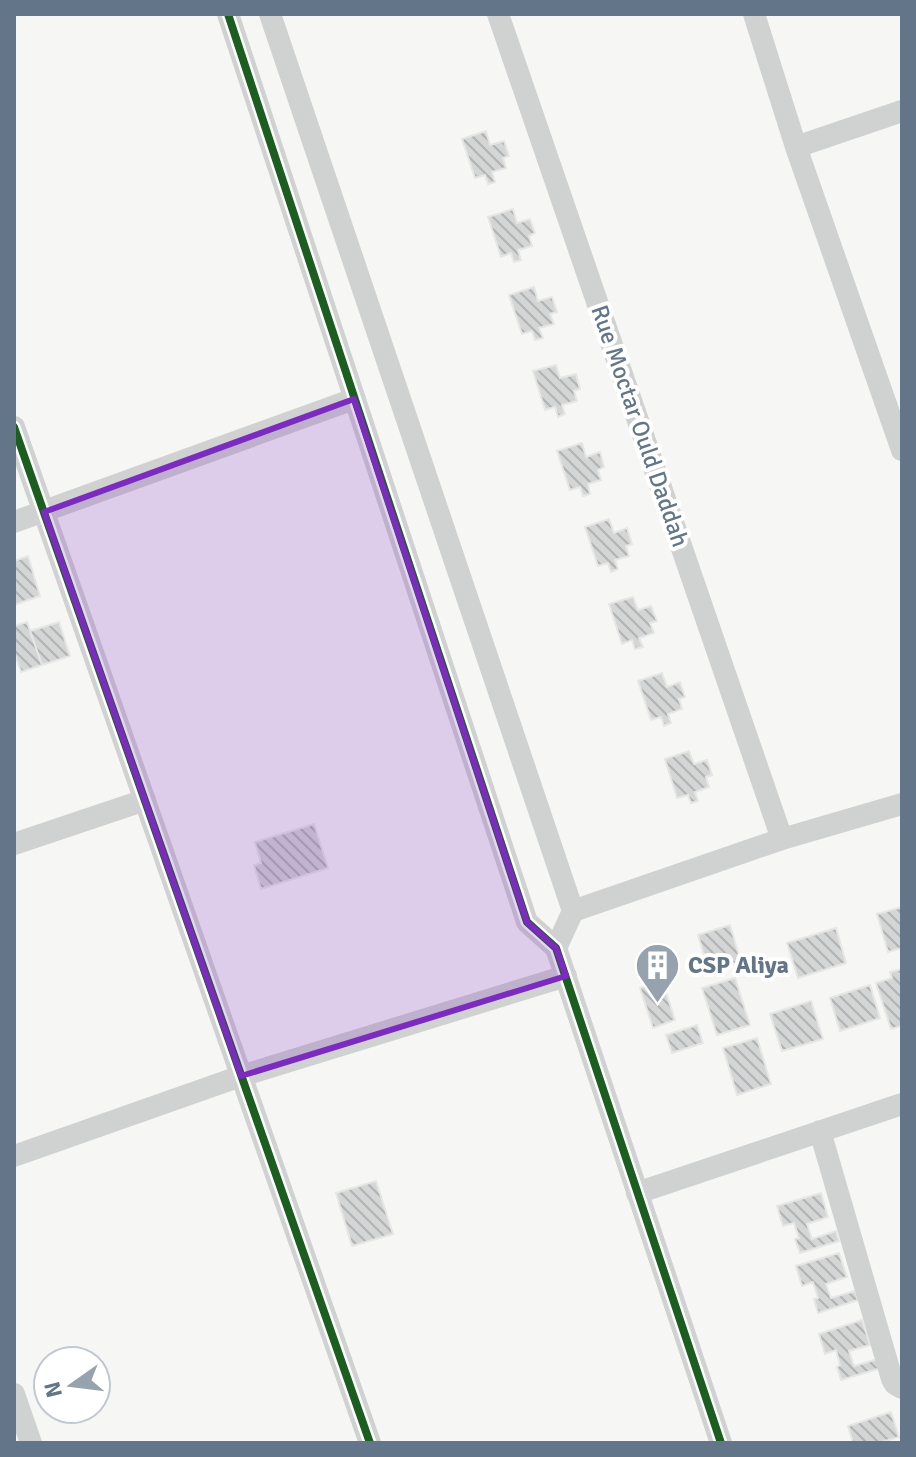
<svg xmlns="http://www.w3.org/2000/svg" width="916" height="1457" viewBox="0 0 916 1457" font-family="Signika,sans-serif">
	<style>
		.building { fill: url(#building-back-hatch); stroke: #e6e6e4; stroke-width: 2 }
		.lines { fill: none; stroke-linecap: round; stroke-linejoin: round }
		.minor { stroke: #d0d1d1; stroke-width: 22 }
		.cycleway-casing { stroke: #fff; stroke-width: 13 }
		.cycleway { stroke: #1b5e20; stroke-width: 8 }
		.marked { fill: #7b2cbf; fill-opacity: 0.2; stroke: #7b2cbf; stroke-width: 6; stroke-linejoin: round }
		.labels { text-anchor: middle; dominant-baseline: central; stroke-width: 8; stroke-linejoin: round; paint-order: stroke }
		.street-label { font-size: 24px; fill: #637588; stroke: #fff }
		.poi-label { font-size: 24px; font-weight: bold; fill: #637588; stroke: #fff; text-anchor: start }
	</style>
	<defs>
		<pattern id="building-back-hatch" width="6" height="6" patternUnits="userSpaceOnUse" patternTransform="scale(2)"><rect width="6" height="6" fill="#d4d6d6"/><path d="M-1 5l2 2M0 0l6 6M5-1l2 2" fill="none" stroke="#b0b2b3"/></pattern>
	</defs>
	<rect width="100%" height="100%" fill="#f6f6f5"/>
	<path class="building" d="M486,131L490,145L504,141L509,156L503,158L506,168L492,172L495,182L488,184L485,175L475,178L462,139Z
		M513,209L517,223L530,219L535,233L529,236L532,246L518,250L521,260L514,262L511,253L501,257L488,217Z
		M534,287L538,301L552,297L557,312L550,314L554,324L539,328L543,338L535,340L532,331L522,334L509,295Z
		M556,365L560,378L576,374L580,389L574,391L577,401L562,405L565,414L558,417L555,407L545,410L533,371Z
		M582,443L586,457L600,452L604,467L598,470L601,480L588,484L590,494L583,496L580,487L570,490L557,451Z
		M609,519L614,533L627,528L632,544L626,546L629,556L615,560L618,569L611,572L608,563L598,566L585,527Z
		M28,556L40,596L14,605V561Z
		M633,597L638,610L651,606L657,621L650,623L654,633L639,638L643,647L635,649L632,640L622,644L609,604Z
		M27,622L42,665L21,672L14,652V626Z
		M59,622L70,656L42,665L30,631Z
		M662,673L667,687L680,682L685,697L679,699L682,709L668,714L671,723L664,726L661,717L651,720L638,681Z
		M689,751L694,764L707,760L712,775L706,777L709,787L695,792L698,801L691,803L688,795L677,798L665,759Z
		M314,824L328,868L261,889L254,865L261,863L255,842Z
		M902,907V948L888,952L877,914Z
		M730,925L741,962L709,972L698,935Z
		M836,928L846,963L798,978L787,943Z
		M902,969V1026L891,1029L876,983L892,978L890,972Z
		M735,978L750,1025L717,1035L702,988Z
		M662,980L675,1020L653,1028L640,988Z
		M870,985L880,1018L840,1031L830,998Z
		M811,1001L823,1039L782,1051L770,1014Z
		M697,1025L703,1043L672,1053L666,1035Z
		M757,1038L771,1084L737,1095L723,1048Z
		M376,1181L393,1234L352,1246L336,1193Z
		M821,1193L828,1217L807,1224L812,1239L836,1231L839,1241L800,1253L795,1239L799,1238L794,1223L783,1226L777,1206Z
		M839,1253L847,1277L826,1284L831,1298L855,1291L858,1300L818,1313L814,1299L818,1298L813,1282L802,1286L796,1266Z
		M862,1320L870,1345L849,1351L854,1366L878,1359L881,1368L841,1380L837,1367L840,1365L836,1350L825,1354L819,1334Z
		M891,1412L899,1437L878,1443H853L848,1426Z"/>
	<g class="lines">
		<path class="minor" d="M228,14L527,922L556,948L721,1443
			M270,14L573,911L556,948
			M498,14L782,839
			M754,14L796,147L902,450
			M796,147L902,111
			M14,427L370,1443
			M14,522L354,399
			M14,844L145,800
			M573,911L782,839L902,804
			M820,1131L892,1379L895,1384L902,1388
			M14,1156L241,1076L566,976
			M637,1193L902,1104
			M14,1394L31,1443"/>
		<defs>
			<path id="cycleway" d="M228,14L527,922L556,948L721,1443
				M14,427L370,1443"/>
		</defs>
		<use href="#cycleway" class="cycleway-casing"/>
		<use href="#cycleway" class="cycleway"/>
	</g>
	<path class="marked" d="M354,399L527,922L556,948L566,976L241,1076L44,512Z"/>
	<defs>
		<symbol id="building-pin" viewBox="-11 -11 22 30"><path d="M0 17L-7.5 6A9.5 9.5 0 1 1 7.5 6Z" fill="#96a2ae" stroke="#fff"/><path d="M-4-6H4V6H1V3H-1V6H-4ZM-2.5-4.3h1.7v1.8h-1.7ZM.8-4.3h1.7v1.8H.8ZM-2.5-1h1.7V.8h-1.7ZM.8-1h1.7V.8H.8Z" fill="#fff"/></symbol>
	</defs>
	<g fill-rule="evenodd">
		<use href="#building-pin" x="632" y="940" width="51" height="69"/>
	</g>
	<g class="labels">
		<g class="street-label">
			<text transform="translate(640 426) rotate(71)">Rue Moctar Ould Daddah</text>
		</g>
		<g class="poi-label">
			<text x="688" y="965">CSP Aliya</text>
		</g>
	</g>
	<rect width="916" height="1457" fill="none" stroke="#637588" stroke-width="32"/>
	<g transform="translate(72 1385) rotate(256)"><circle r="38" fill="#ffffff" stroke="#c1c8cf" stroke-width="2"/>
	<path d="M0-6L14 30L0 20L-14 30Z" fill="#96a2ae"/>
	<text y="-12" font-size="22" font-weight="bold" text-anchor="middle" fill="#637588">N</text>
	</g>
</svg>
